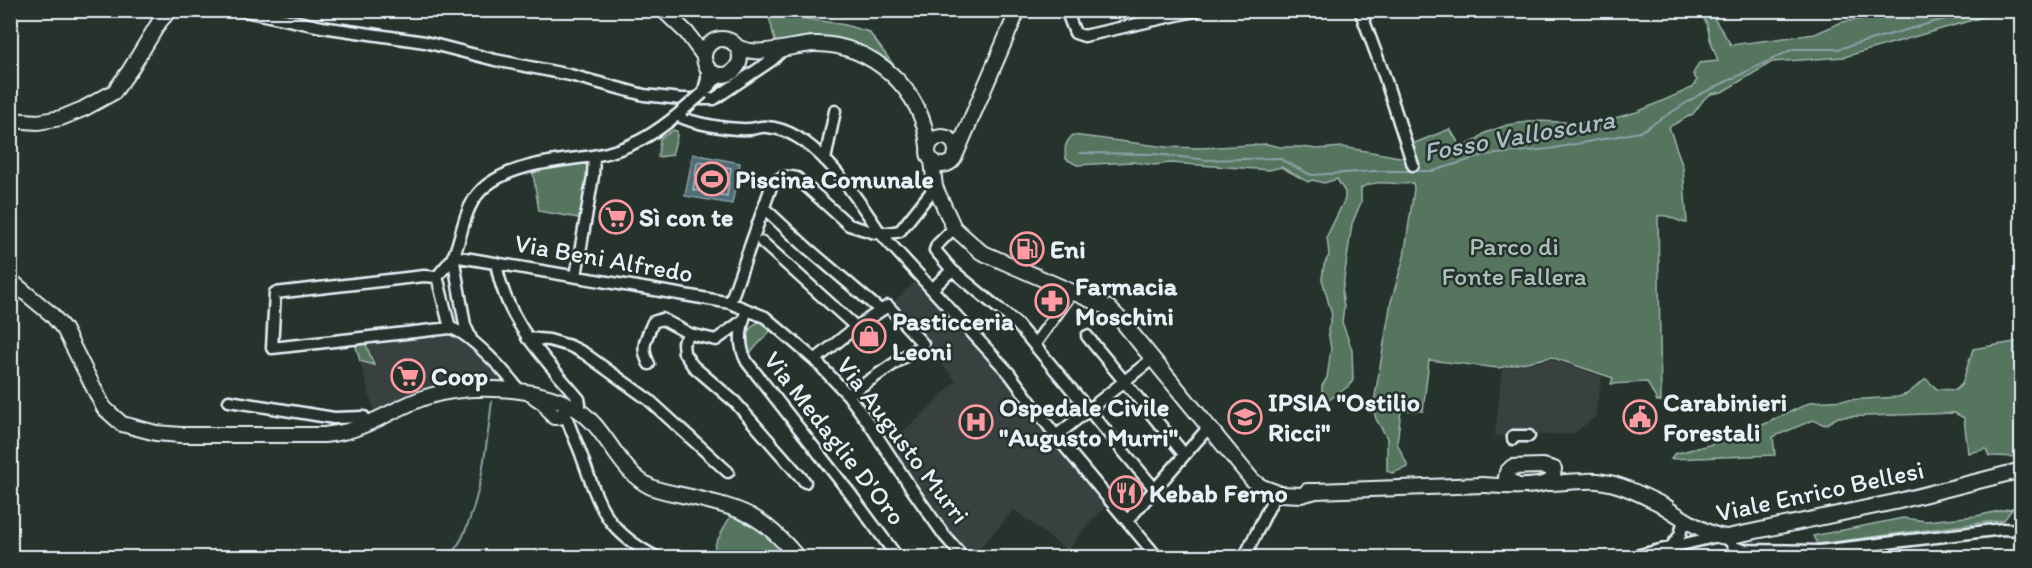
<svg xmlns="http://www.w3.org/2000/svg" width="2032" height="568" viewBox="0 0 2032 568" font-family="Itim,sans-serif">
	<style>
		.built { fill: #394040 }
		.green { fill: #54745e; stroke: #9eb2ab; stroke-width: 1.5 }
		.water { fill: #4f6c75; stroke: #8ca1a9; stroke-width: 1.5 }
		.lines { fill: none; stroke-linecap: round; stroke-linejoin: round }
		.shore { stroke: #abbcc4; stroke-width: 1.5 }
		.stream { stroke: #8ca1a9; stroke-width: 2 }
		.minor-casing { stroke: #e8f1f8; stroke-width: 15 }
		.major-casing { stroke: #e8f1f8; stroke-width: 18 }
		.minor { stroke: #26332d; stroke-width: 10 }
		.major { stroke: #26332d; stroke-width: 14 }
		.minor-bridge-casing { stroke: #e8f1f8; stroke-width: 15; stroke-linecap: butt }
		.minor-bridge { stroke: #26332d; stroke-width: 10 }
		.labels { text-anchor: middle; dominant-baseline: central; stroke-width: 5; stroke-linejoin: round; paint-order: stroke }
		.poi-label { font-size: 26px; font-weight: bold; fill: #e8f1f8; stroke: #26332d; text-anchor: start }
		.park-label { font-size: 26px; fill: #adbfba; stroke: #26332d }
		.street-label { font-size: 26px; fill: #e8f1f8; stroke: #26332d }
		.water-label { font-size: 27px; font-style: italic; fill: #abbcc4; stroke: #26332d }
	</style>
	<rect width="100%" height="100%" fill="#26332d"/>
	<filter id="ink" filterUnits="userSpaceOnUse"><feTurbulence type="fractalNoise" baseFrequency=".0167" numOctaves="2"/><feDisplacementMap in="SourceGraphic" scale="12" xChannelSelector="R" yChannelSelector="G"/><feConvolveMatrix kernelMatrix="1 2 1 2 8 2 1 2 1" color-interpolation-filters="sRGB"/></filter>
	<g filter="url(#ink)">
		<path class="built" d="M915,282L926,293L930,290L992,359L1052,439L1107,505L1084,529L1068,551L1014,510L972,557L956,538L889,442L920,417L956,381L891,304Z
			M450,331L472,348L505,384L434,388L375,415L355,343Z
			M1550,359L1602,376L1595,417L1573,434L1495,436L1502,369Z"/>
		<path class="green" d="M764,11H779V14L845,25L869,32L898,71L877,57L777,45C771,34 773,19 764,11Z
			M1702,11H1710C1716,23 1724,33 1731,45L1815,34L1842,22L1913,11H2004L1844,57L1772,62L1722,92L1711,94L1704,99L1693,114L1669,127L1683,167L1687,223C1676,222 1668,213 1658,216L1661,401H1657L1647,382L1611,384L1613,378L1551,357L1498,368L1429,360L1423,411L1401,410L1397,443L1408,467L1392,473L1387,471V438L1376,419L1373,408L1391,302L1404,257L1414,189L1413,183C1396,186 1377,178 1361,188V202L1352,224L1342,293L1344,307L1342,322L1352,350L1353,380L1350,385L1329,400L1322,393V386L1327,378L1331,349L1328,330L1332,315L1322,279L1324,265L1329,255L1327,236L1345,199V192L1337,179L1324,183L1312,180L1308,182L1281,167L1270,170L1170,163L1155,165L1132,162L1077,165L1066,159C1064,148 1065,142 1073,135L1166,147L1201,148L1267,144L1280,147H1301L1317,149L1343,147L1411,159L1407,146L1450,129L1461,147L1473,142L1485,133L1507,125L1534,121L1596,123L1637,112L1692,88L1697,80L1693,74L1699,63L1718,61L1710,39L1707,24L1702,16Z
			M673,130L677,131V137L672,155L658,157L660,139Z
			M589,163L585,219L539,211L533,173L547,168Z
			M760,322L772,329L750,353L748,352C747,340 746,325 760,322Z
			M2021,341V457L1989,456L1986,449L1968,453L1964,418L1955,413L1838,417L1825,425L1813,420L1773,437L1775,455L1671,459L1674,454L1709,445L1748,432L1811,402L1898,397L1907,394L1926,379L1937,389L1956,390L1962,384L1973,349Z
			M365,342L374,365L360,361L355,343Z
			M2013,508L2004,520L1817,544L1813,536L1903,518L1926,521L1976,516Z
			M732,513C758,522 772,535 788,557L713,558L715,545Z"/>
		<path class="water" d="M693,154L740,163L732,204L685,196Z"/>
		<g class="lines">
			<path class="shore" d="M699,162L731,168L727,196L693,190L697,164Z
				M705,171L723,174L721,187L702,184L703,173Z"/>
			<path class="stream" d="M1080,153L1155,154L1207,160L1278,158L1311,175L1376,171H1433L1485,155L1549,149L1640,132L1699,95L1793,49H1838L1977,10
				M450,558C453,551 459,544 462,538C482,495 486,447 492,401"/>
			<defs>
				<path id="minor" d="M240,10L322,27L425,42L495,60L570,75L644,95L681,99H714L772,60L785,48
					M1066,10L1075,33L1084,36L1199,10
					M1360,10L1384,75L1413,165
					M704,90L707,79V67
					M703,93L715,80L725,75
					M677,115C692,124 732,130 749,129C755,129 761,126 767,127C815,130 856,197 881,234L1009,373L1056,436L1158,558
					M825,160L835,111
					M765,209L806,247L880,310
					M954,228L937,245L935,250L952,270L1016,323L1154,488
					M762,242L856,327
					M453,256L714,300L730,303L765,317L815,360L848,395L870,425L911,488L944,535L964,558
					M453,256L465,325L472,341
					M496,263C506,322 542,355 579,399L580,404L579,411
					M576,276L593,176L594,156
					M437,277L424,276L275,293L272,348L450,328
					M932,289L952,270
					M730,303L771,187C777,177 786,175 797,178L849,225L875,233H889L900,231L935,187
					M747,310C740,327 738,346 747,362L849,492L898,558
					M742,321L716,340L690,334L683,343L684,353L693,366L735,402L805,482
					M1087,336L1184,454
					M527,338L549,340L570,346L584,353L649,400L728,472
					M1035,344L1073,291
					M815,360L856,327L888,306L923,344L848,395
					M649,364C640,346 646,339 653,322L662,319L690,334
					M520,392C509,375 469,332 450,328L438,280L437,277C442,270 450,263 454,255C464,230 464,203 487,185C516,163 559,161 593,156C629,150 655,134 682,111
					M229,401L334,418L364,417L367,423
					M565,411C568,426 576,440 581,454C600,507 604,530 658,558
					M1056,436L1152,359
					M1513,439V436H1529
					M1128,520L1208,428
					M1727,537L1734,547L1743,550L1820,551L2003,529L2022,530
					M1671,547L1680,535L1684,519
					M1651,556L1675,558
					M1171,558H1176
					M1244,558L1276,493
					M1627,558L1718,536"/>
				<path id="major" d="M663,10L687,33L703,55
					M704 57a18 18 0 1 1 36 0a18 18 0 1 1-36 0Z
					M737,47C760,58 791,45 815,44C872,43 924,91 928,147
					M10,120L38,122L61,118L83,109L114,92L130,70L160,21L170,10
					M928 151a14 14 0 1 1 28 0a14 14 0 1 1-28 0Z
					M956,154L1018,10
					M932,160L935,187L954,228L981,252L1109,308L1120,319L1253,481L1262,487L1281,494L1301,495L1316,491
					M10,280L51,314L64,329L104,408L122,424L156,433L181,435H324C332,434 340,433 347,431C374,424 399,406 426,397C468,384 534,386 573,407C607,425 616,470 651,487C663,492 678,494 691,497C743,509 763,515 798,558
					M535,397L544,403L554,417C563,418 568,411 564,403
					M1548,483C1560,483 1573,481 1586,481C1615,479 1641,495 1667,507
					M1307,491H1316L1483,485C1499,486 1540,489 1552,480L1554,469L1543,466L1512,467L1507,472L1506,478L1516,485
					M1660,504C1678,515 1707,536 1727,537L1895,502L2022,470"/>
			</defs>
			<use href="#minor" class="minor-casing"/>
			<use href="#major" class="major-casing"/>
			<use href="#minor" class="minor"/>
			<use href="#major" class="major"/>
			<defs>
				<path id="minor-bridge" d="M682,111L703,93"/>
			</defs>
			<use href="#minor-bridge" class="minor-bridge-casing"/>
			<use href="#minor-bridge" class="minor-bridge"/>
		</g>
	</g>
	<defs>
		<symbol id="stadium-ring" viewBox="-11 -11 22 22"><circle r="9.5" fill="#26332d" stroke="#ff9aa2" stroke-width="1.5"/><path d="M0-5a6.5 5 0 1 0 0 10a6.5 5 0 1 0 0-10ZM-3.5-1.8h7v3.6h-7Z" fill="#ff9aa2"/></symbol>
		<symbol id="supermarket-ring" viewBox="-11 -11 22 22"><circle r="9.5" fill="#26332d" stroke="#ff9aa2" stroke-width="1.5"/><path d="M-6-5.5h2.5l.6 2H6L4.5 2H-2.5L-4.4-4H-6ZM-1.5 3.2a1.3 1.3 0 1 0 .1 0ZM3 3.2a1.3 1.3 0 1 0 .1 0Z" fill="#ff9aa2"/></symbol>
		<symbol id="fuel-ring" viewBox="-11 -11 22 22"><circle r="9.5" fill="#26332d" stroke="#ff9aa2" stroke-width="1.5"/><path d="M-5.5-6h7V0h2V4h1.3V-2.5L3-4.5l.8-.8L6-3V5H2.5V1h-1V6h-7ZM-4.2-4.7v3.2H.2V-4.7Z" fill="#ff9aa2"/></symbol>
		<symbol id="pharmacy-ring" viewBox="-11 -11 22 22"><circle r="9.5" fill="#26332d" stroke="#ff9aa2" stroke-width="1.5"/><path d="M-2-6h4v4h4v4h-4v4h-4v-4h-4v-4h4Z" fill="#ff9aa2"/></symbol>
		<symbol id="shop-ring" viewBox="-11 -11 22 22"><circle r="9.5" fill="#26332d" stroke="#ff9aa2" stroke-width="1.5"/><path d="M-5-2.5h2.3a2.7 3.5 0 0 1 5.4 0H5L5.5 6h-11ZM-1.5-2.5h3a1.5 2.3 0 0 0-3 0Z" fill="#ff9aa2"/></symbol>
		<symbol id="school-ring" viewBox="-11 -11 22 22"><circle r="9.5" fill="#26332d" stroke="#ff9aa2" stroke-width="1.5"/><path d="M0-5L7-2L0 1L-7-2ZM-4 1L0 2.5L4 1V4Q0 6-4 4Z" fill="#ff9aa2"/></symbol>
		<symbol id="civic-ring" viewBox="-11 -11 22 22"><circle r="9.5" fill="#26332d" stroke="#ff9aa2" stroke-width="1.5"/><path d="M-.6-6.5H3V-4.5H.6V-3L4-1V1h2V6H-6V1h2V-1L-.6-3ZM-1.2 2.5V6h2.4V2.5Z" fill="#ff9aa2"/></symbol>
		<symbol id="hospital-ring" viewBox="-11 -11 22 22"><circle r="9.5" fill="#26332d" stroke="#ff9aa2" stroke-width="1.5"/><path d="M-5-5h3v3.5h4V-5h3V5h-3V1.5h-4V5h-3Z" fill="#ff9aa2"/></symbol>
		<symbol id="restaurant-ring" viewBox="-11 -11 22 22"><circle r="9.5" fill="#26332d" stroke="#ff9aa2" stroke-width="1.5"/><path d="M-5-6h1v4h1v-4h1v4h1v-4h1v5L-1.5 .5V6h-2V.5L-5-1ZM5-6V6H3V1.5H1.5Q1.5-4 5-6Z" fill="#ff9aa2"/></symbol>
	</defs>
	<g fill-rule="evenodd">
		<use href="#stadium-ring" x="693" y="160" width="38" height="38"/>
		<use href="#supermarket-ring" x="597" y="198" width="38" height="38"/>
		<use href="#fuel-ring" x="1008" y="230" width="38" height="38"/>
		<use href="#pharmacy-ring" x="1033" y="282" width="38" height="38"/>
		<use href="#shop-ring" x="850" y="317" width="38" height="38"/>
		<use href="#supermarket-ring" x="389" y="357" width="38" height="38"/>
		<use href="#school-ring" x="1226" y="398" width="38" height="38"/>
		<use href="#civic-ring" x="1621" y="398" width="38" height="38"/>
		<use href="#hospital-ring" x="957" y="403" width="38" height="38"/>
		<use href="#restaurant-ring" x="1107" y="474" width="38" height="38"/>
	</g>
	<g class="labels">
		<g class="poi-label">
			<text x="735" y="179">Piscina Comunale</text>
			<text x="639" y="217">Sì con te</text>
			<text x="1050" y="249">Eni</text>
			<text x="1075" y="286">Farmacia<tspan x="1075" dy="30">Moschini</tspan></text>
			<text x="892" y="321">Pasticceria<tspan x="892" dy="30">Leoni</tspan></text>
			<text x="431" y="376">Coop</text>
			<text x="1268" y="402">IPSIA "Ostilio<tspan x="1268" dy="30">Ricci"</tspan></text>
			<text x="1663" y="402">Carabinieri<tspan x="1663" dy="30">Forestali</tspan></text>
			<text x="999" y="407">Ospedale Civile<tspan x="999" dy="30">"Augusto Murri"</tspan></text>
			<text x="1149" y="493">Kebab Ferno</text>
		</g>
		<g class="park-label">
			<text x="1514" y="246">Parco di<tspan x="1514" dy="30">Fonte Fallera</tspan></text>
		</g>
		<g class="street-label">
			<text transform="translate(604 258) rotate(10)">Via Beni Alfredo</text>
			<text transform="translate(835 438) rotate(52)">Via Medaglie D'Oro</text>
			<text transform="translate(903 440) rotate(53)">Via Augusto Murri</text>
			<text transform="translate(1820 491) rotate(-12)">Viale Enrico Bellesi</text>
		</g>
		<g class="water-label">
			<text transform="translate(1519 135) rotate(-10)">Fosso Valloscura</text>
		</g>
	</g>
	<rect width="2032" height="568" fill="none" stroke="#26332d" stroke-width="36"/>
	<rect x="18" y="18" width="1996" height="532" fill="none" stroke="#e8f1f8" stroke-width="2" filter="url(#ink)"/>
</svg>
